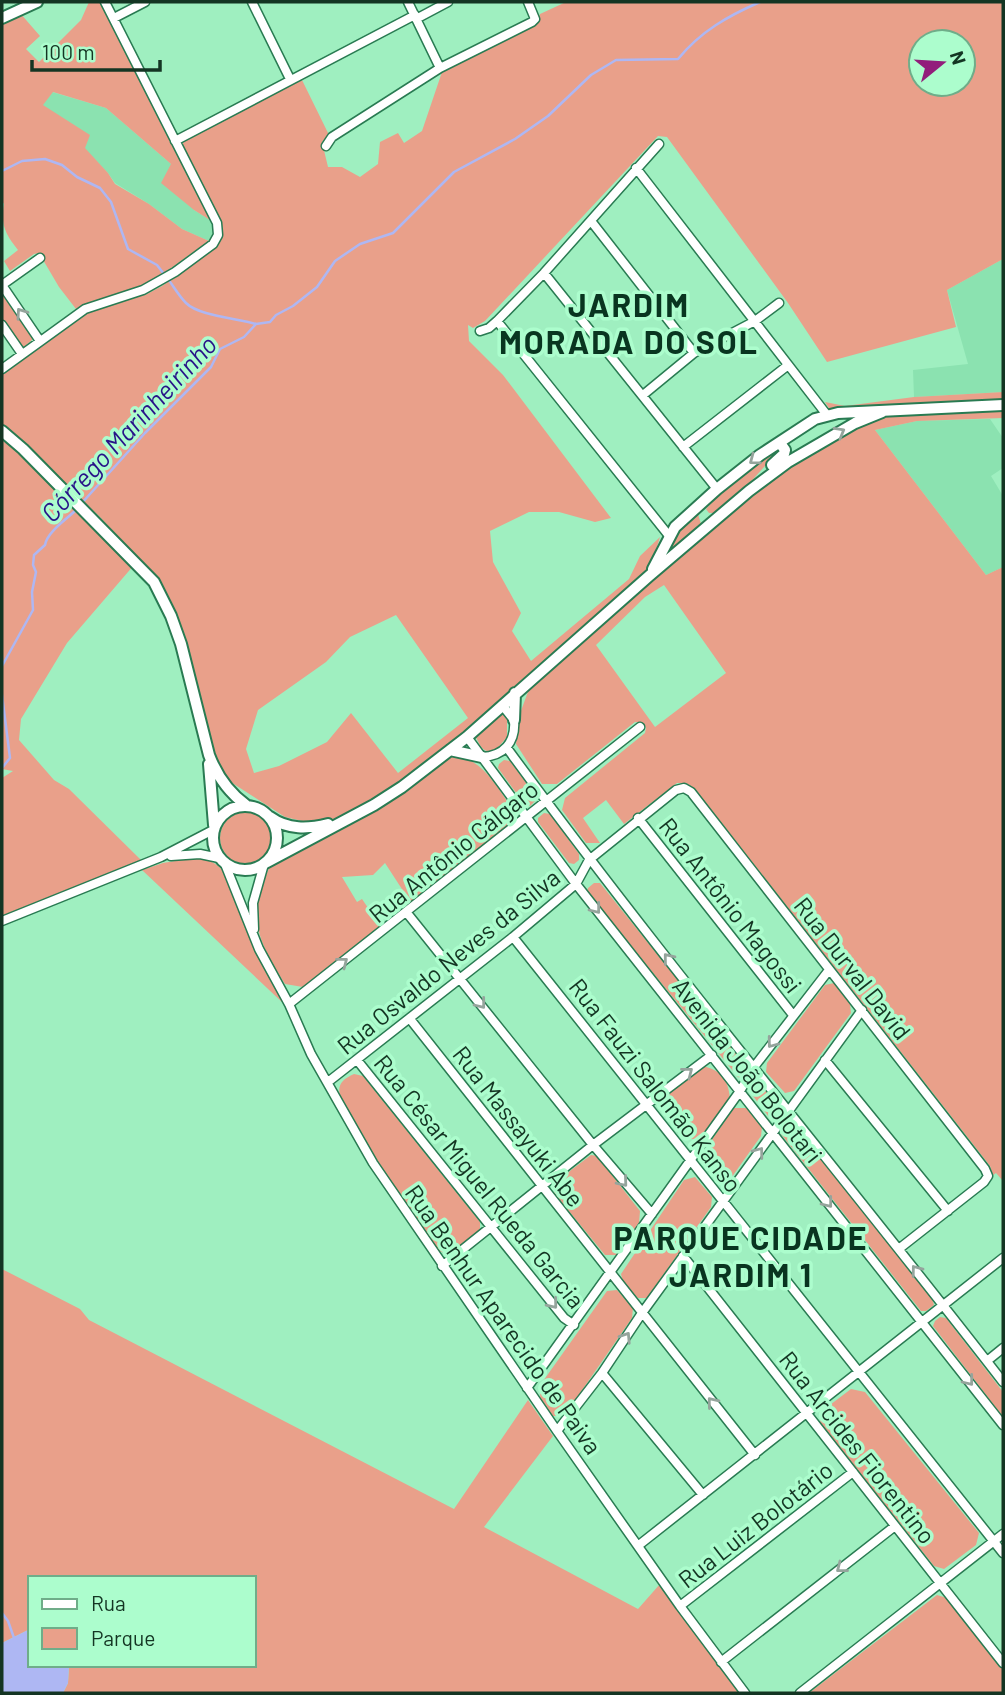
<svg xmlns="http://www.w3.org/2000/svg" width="1005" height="1695" viewBox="0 0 1005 1695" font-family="Barlow,sans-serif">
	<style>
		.built { fill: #8be2b0 }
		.green { fill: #e9a08a; fill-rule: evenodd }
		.water { fill: #aeb7f3 }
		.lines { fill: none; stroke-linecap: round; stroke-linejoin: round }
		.stream { stroke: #aeb7f3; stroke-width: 2.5 }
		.street-casing { stroke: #297b52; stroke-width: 11 }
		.secondary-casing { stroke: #297b52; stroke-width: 14 }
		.street { stroke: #fff; stroke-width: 8 }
		.secondary { stroke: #fff; stroke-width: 10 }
		.oneway { stroke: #95a49c }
		.labels { text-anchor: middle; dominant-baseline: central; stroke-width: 7; stroke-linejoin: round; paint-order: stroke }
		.street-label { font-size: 24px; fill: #143523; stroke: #acfdcd }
		.water-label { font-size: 26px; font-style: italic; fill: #281388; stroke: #acfdcd }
		.district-label { font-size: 32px; font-weight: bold; letter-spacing: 2px; fill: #093520; stroke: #acfdcd }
	</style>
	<rect width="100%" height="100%" fill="#9fefc0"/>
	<path class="built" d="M52,92L106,108L171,164L194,210L213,222L214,232L209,241L182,229L149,204L115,183L108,173L42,105Z
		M1003,259V392L914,397L913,370L968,364L947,290Z
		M990,419L1003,438V468L991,476L1003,496V567L986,575L875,430L917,421Z"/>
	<path class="green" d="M89,2H100L213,222L194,210L161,183L171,164L106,108L53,92L43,105L90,135L85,148L108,173L115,184L149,204L182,229L209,241C185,257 165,275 139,287C119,297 94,297 76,309L59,287L39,253L34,254L10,271L4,261L18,250C6,235 0,225 4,204L2,201V22L20,13L40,36L26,49L39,62L81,20Z
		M566,2H1003V259L947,290L956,327L827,362L788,303L667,137L658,136L485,321L473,328L468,325L469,341L503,375L611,518L595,522L559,512H529L490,531L493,562L521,613L512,631L531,661L629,579L640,556L660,537L652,563L644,574L465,733L401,783L343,816L315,824L285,817L226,779L213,754L185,644L150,571L98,515L76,496L26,445L2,424V375L88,313L147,294L162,286L216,247L221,236L181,147L184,141L302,80L329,135L322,142L328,167H342L360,177L378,164L380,142L398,133L404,143L422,131L442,72L537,22L540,14ZM921,42H963V84H921ZM396,615L468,718L398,773L351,713L327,742L279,766L254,773L246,749L258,710L326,662L350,637Z
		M2,293L32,336V340L24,347H21L2,319Z
		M1003,392V402L834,411L830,410L825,402L845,406L914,397Z
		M1003,408V418L917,421L875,430L986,575L1003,567V1181L996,1173L993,1175L990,1166L695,789L686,783H677L624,824L606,800L583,818L600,843H586L562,810L565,798L645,733L646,728L643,723L635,722L557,784H542L516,744L518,719L529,689L751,491L857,425L885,415ZM664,585L726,673L655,727L596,645L645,597Z
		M2,436L134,565L67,643L21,719L19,740L54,780L69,789L141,860L2,916V778L13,771L2,769Z
		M776,448H780V454L765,466L746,487L715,513H709L706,509L721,492Z
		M698,514L701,524L660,559L678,528Z
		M500,712L507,719V737L495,751C483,754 480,746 475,735Z
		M452,756C482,757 496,786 512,808L509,826L411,903L385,863L373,875L342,877L357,902L362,899L381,927L303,987L285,984C256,937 247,918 270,866L404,791Z
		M504,760L510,761L535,795V801L530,806L525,805L498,768L499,764Z
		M220 838a26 26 0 1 1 52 0a26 26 0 1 1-52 0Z
		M544,813L550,814L579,854V860L574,864L569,863L538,822V818Z
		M193,858C207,858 216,862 225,873L256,950L284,1004L142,870L163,863Z
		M594,883H600L746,1065L748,1070L741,1078L738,1077L587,892L588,888Z
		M834,983L850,1004L851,1013L794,1091L785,1093L766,1072L767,1063L825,985Z
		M702,1066C721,1070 728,1079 730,1098L699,1139H687L663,1108V1098Z
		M354,1074L363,1076L480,1222V1229C471,1240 451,1259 437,1250L377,1160L340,1096C337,1084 343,1079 354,1074Z
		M754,1081L761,1082L779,1106L780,1110L775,1117H769L750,1092V1087Z
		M734,1108H746L762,1127L761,1136L729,1181L720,1184L702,1161V1154Z
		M792,1123L932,1298L934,1305L926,1311H921L781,1134C782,1127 784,1124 792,1123Z
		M591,1155L597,1156L640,1211L639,1223L616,1255H605L554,1193V1183Z
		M695,1177L712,1197L711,1207L647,1298H638L623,1282L621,1274L684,1180Z
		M2,1269L80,1309L89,1320L454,1509L528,1400L553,1436L484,1527L638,1609L660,1584L740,1693H63L68,1683L69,1665H254V1578H30V1629L2,1643Z
		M617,1290L633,1308L632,1318L567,1412L561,1416H553L540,1398L541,1384L607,1291Z
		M940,1317L946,1318L1003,1392V1417L933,1326L935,1321Z
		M851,1389L865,1392L979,1533L976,1545L944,1569L934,1566L820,1423L822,1411Z
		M937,1595L947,1598L1003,1669V1693H809Z"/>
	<path class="water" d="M30,1629V1665H69L68,1683L63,1693H2V1643Z"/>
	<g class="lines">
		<path class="stream" d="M2,171L22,161L45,159L62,165L77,177L100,188L111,202L128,249L157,265L164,274
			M168,279C174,287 179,296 186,303C199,316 237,318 256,324
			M81,504L145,433L211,367L220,349L244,337L256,324L270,322L276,315L293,306L317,287L335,261L360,244L393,233L454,172L515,139L548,116L591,75L616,60L678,59C701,31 728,16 760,2
			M2,666L33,610L32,592L36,572L33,565L34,555L45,545C47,532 67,519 77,509
			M2,695L10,758L2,768
			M2,1613L8,1621L14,1638"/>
		<defs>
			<path id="street" d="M252,2L290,79
				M408,2L440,68
				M114,18L145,2
				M416,19L448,2
				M175,141L415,15
				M326,146L332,137L440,68L532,22L535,19L528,2
				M636,168L827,415
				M591,221L694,353
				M544,273L717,489
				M2,285L40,341
				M2,285L40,258
				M497,321L670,537
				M2,325L22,354
				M480,331L489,328L497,321L544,273L659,144
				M2,369L85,309L143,290L175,272L213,244L218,235L217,223L105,2
				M643,395L694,353L755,321L779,303
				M683,447L787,366
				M467,737L576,884L1003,1425
				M507,748C665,964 839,1170 1003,1382
				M482,757C504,756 516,742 514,720L502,705
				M638,818L793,1015
				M171,856L200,854L219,858
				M225,864L259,949L289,1004L311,1054L373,1163L557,1431L680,1606L745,1693
				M407,913L593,1145L652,1214
				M2,921L161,857L213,830
				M254,929L253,903L264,864
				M513,937L1003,1553
				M289,1004L640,727
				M410,1019L755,1455
				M357,1060L564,1318L574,1325
				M825,1060L948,1211
				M328,1082L513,937L576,884L589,860L676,790L684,788L691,792L985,1169L988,1176L984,1182L900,1248
				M683,1256L1003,1663
				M442,1266L593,1145L712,1055
				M987,1361L1003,1348
				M602,1373L703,1495
				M527,1388L740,1091L754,1067L829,970
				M557,1431L602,1373L642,1313L862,1010
				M639,1545L1003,1258
				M680,1606L853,1472
				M721,1662L895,1526
				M800,1693L1003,1534"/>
			<path id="secondary" d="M2,18L37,2
				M2,431L23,449L154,582L171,616L181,644L209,755C217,776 228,792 246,805
				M772,465L784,454L785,450L780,443
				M653,569L675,527L717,489L760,455L815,419L838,413L1003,405
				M514,720L515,693
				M450,750L482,757
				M209,764L214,825
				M213 838a32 32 0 1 1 64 0a32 32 0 1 1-64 0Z
				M270,817C288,830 308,829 328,824
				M267,862L374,805L402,787L467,737L649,576L749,491L788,462L855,423L882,412"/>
		</defs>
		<use href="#street" class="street-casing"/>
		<use href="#secondary" class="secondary-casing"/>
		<use href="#street" class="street"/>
		<use href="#secondary" class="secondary"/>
	</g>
	<defs><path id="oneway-chevron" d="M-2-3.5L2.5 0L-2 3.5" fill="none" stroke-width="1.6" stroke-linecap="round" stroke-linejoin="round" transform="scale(1.75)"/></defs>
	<g class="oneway">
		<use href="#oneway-chevron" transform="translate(21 313) rotate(-125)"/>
		<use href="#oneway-chevron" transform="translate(840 432) rotate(-30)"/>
		<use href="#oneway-chevron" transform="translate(754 460) rotate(143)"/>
		<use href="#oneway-chevron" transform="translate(596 909) rotate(52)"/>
		<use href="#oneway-chevron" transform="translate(668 958) rotate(-129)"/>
		<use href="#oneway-chevron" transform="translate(343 962) rotate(-38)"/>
		<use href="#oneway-chevron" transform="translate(481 1004) rotate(52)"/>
		<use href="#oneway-chevron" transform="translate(772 1043) rotate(127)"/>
		<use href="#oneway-chevron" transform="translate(688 1072) rotate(-38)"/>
		<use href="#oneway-chevron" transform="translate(759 1152) rotate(-53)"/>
		<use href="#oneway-chevron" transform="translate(623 1182) rotate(50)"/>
		<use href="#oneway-chevron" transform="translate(828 1203) rotate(52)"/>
		<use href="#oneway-chevron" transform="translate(916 1270) rotate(-127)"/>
		<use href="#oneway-chevron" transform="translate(553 1304) rotate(51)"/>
		<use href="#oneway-chevron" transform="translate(626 1337) rotate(-57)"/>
		<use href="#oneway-chevron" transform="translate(969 1381) rotate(52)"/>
		<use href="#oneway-chevron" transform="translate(712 1402) rotate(-129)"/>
		<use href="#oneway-chevron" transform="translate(841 1568) rotate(142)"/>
	</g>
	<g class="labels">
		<g class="street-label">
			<text transform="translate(453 851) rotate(-39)">Rua Antônio Cálgaro</text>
			<text transform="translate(731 905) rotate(52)">Rua Antônio Magossi</text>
			<text transform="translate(448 961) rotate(-39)">Rua Osvaldo Neves da Silva</text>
			<text transform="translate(853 968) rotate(52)">Rua Durval David</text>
			<text transform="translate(748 1070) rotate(52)">Avenida João Bolotari</text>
			<text transform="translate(656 1085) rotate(52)">Rua Fauzi Salomão Kanso</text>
			<text transform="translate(519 1126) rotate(52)">Rua Massayuki Abe</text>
			<text transform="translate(480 1181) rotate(51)">Rua César Miguel Rueda Garcia</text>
			<text transform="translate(504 1319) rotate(55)">Rua Benhur Aparecido de Paiva</text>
			<text transform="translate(858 1447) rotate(52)">Rua Arcides Fiorentino</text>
			<text transform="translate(755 1524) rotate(-38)">Rua Luiz Bolotário</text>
		</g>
		<g class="water-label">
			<text transform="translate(128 428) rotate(-47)">Córrego Marinheirinho</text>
		</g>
		<g class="district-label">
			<text x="629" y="304">JARDIM<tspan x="629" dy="37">MORADA DO SOL</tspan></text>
			<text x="741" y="1237">PARQUE CIDADE<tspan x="741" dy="37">JARDIM 1</tspan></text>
		</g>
	</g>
	<rect width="1005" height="1695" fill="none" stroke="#143523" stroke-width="7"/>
	<rect x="28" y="1576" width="228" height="91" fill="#acfdcd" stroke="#6fad89" stroke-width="2"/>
	<rect x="42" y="1599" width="35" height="10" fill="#ffffff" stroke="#6fad89" stroke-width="2"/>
	<text x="91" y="1611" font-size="21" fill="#143523">Rua</text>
	<rect x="42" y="1628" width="35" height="21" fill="#e9a08a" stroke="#6fad89" stroke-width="2"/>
	<text x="91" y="1646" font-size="21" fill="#143523">Parque</text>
	<g transform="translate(942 63) rotate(72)"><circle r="33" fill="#acfdcd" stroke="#6fad89" stroke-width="2"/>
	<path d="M0-5L12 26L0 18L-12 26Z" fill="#921d7b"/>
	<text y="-10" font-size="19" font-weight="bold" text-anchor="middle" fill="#143523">N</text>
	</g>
	<path d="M32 60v10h128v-10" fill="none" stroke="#143523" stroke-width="3.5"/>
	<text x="42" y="60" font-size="21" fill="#143523" stroke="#acfdcd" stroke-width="5" paint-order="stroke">100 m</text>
</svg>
